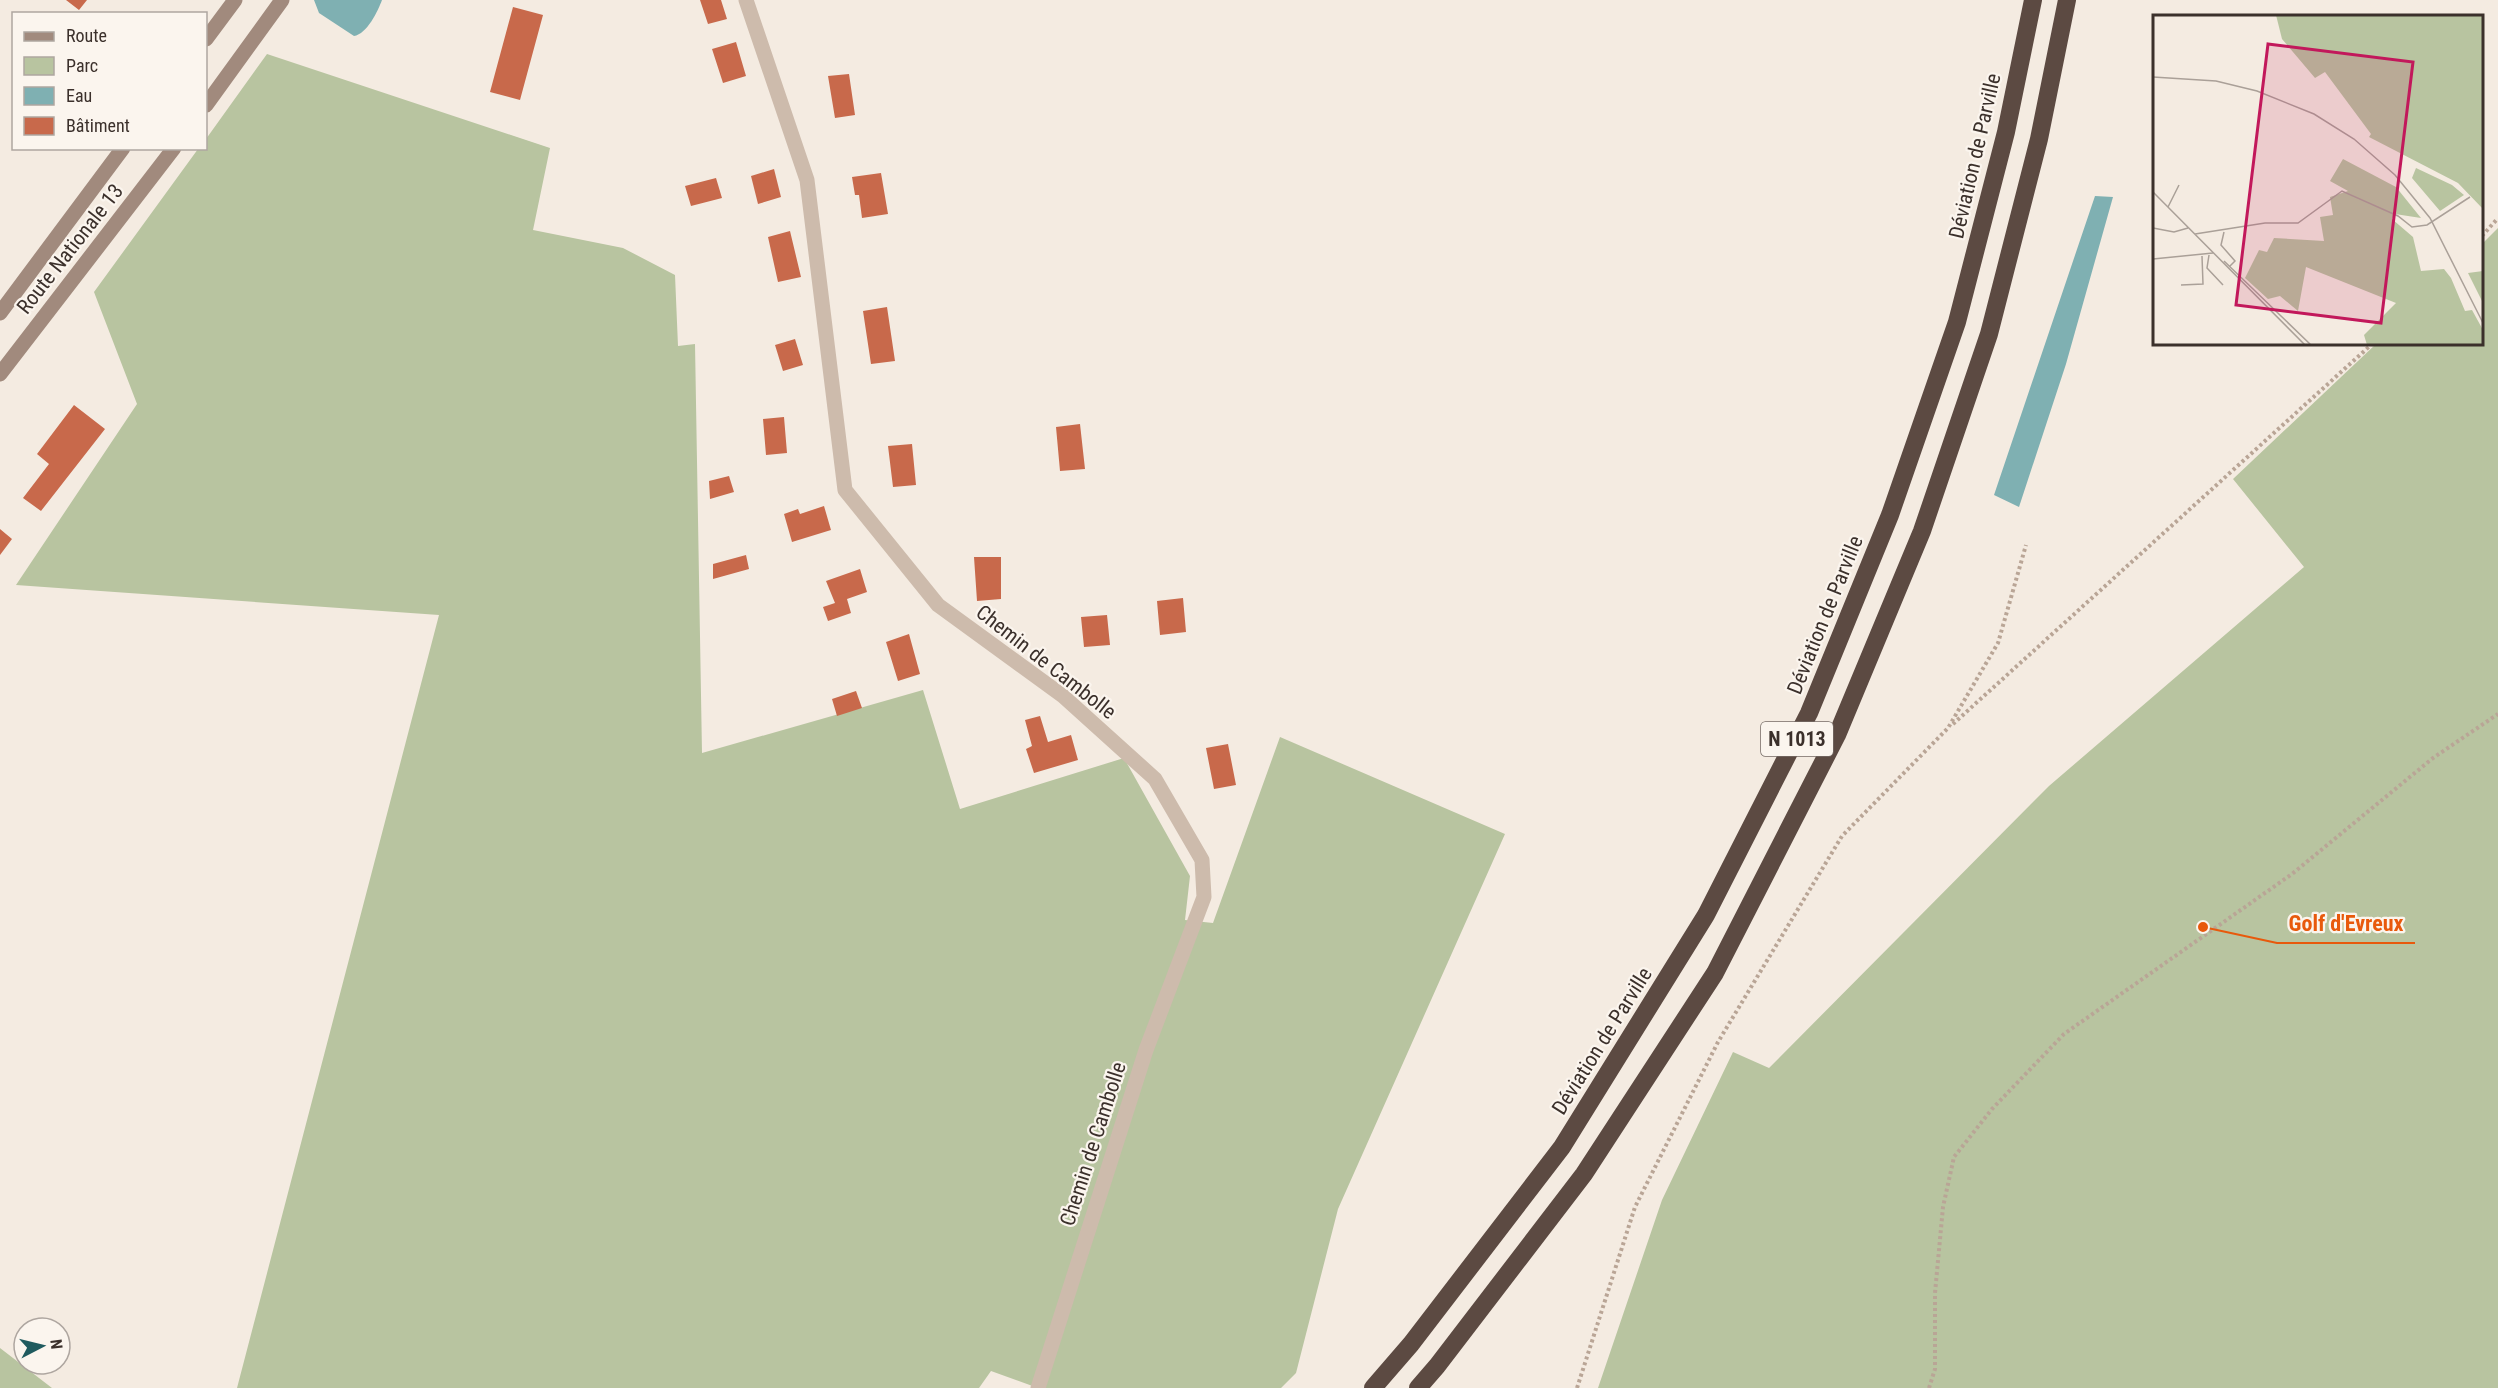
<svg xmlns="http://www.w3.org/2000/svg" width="2498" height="1388" viewBox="0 0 2498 1388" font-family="'Roboto Condensed',sans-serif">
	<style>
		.green { fill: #b8c4a0 }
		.water { fill: #7fb0b2 }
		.building { fill: #c8694b }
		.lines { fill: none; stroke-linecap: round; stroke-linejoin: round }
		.path { stroke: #b9a596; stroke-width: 4; stroke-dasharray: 3 3; stroke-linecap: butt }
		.street { stroke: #cdbbac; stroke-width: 15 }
		.secondary { stroke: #a18a7d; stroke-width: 15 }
		.highway { stroke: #5c4a42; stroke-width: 18 }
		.labels { text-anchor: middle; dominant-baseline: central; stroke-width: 4.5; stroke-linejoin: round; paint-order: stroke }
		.shield { fill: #fbf5ee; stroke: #756b66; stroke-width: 1.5 }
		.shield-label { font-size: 20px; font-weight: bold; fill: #3b302b }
		.street-label { font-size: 21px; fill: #3b302b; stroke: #fbf5ee }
		.inset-road { fill: none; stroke: #aaa098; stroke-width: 1.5 }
		.view { fill: #c2185b; fill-opacity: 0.15; stroke: #c2185b; stroke-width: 3 }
		.inset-edge { fill: none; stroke: #3b302b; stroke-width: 3 }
		.leader { fill: none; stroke: #e8590c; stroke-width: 2 }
		.callout-dot { fill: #e8590c; stroke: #fbf5ee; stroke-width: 2 }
		.callout-label { font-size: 22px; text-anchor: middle; font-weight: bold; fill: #e8590c; stroke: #fbf5ee; stroke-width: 4.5; stroke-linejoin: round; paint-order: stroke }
	</style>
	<rect width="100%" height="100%" fill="#f4ebe1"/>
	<path class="green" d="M267,54L550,148L533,230L623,248L675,275L678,346L695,344L702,753L923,690L960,809L1124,758L1190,876L1185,920L1213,923L1280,737L1505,834L1338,1209L1296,1373L1281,1388H1038L991,1371L979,1388H237L439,615L16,585L137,404L94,292L198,149L206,148V139Z
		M2498,228V1388H1598L1662,1200L1733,1052L1769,1068L2049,786L2304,567L2233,479L2376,344H2482V244Z
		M0,1348L52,1388H0Z"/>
	<path class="water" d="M314,0H382C378,11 367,34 354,36L319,13Z
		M2095,196L2113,197L2066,364L2019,507L1994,495Z"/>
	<path class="building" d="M66,0H87L79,10Z
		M700,0H721L727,19L708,24Z
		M513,7L543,15L520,100L490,92Z
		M736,42L746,76L723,83L712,49Z
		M849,74L855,115L835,118L828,76Z
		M774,169L781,197L758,204L751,176Z
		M881,173L888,214L862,218L859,195H855L852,177Z
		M716,178L722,198L691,206L685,186Z
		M790,231L801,277L778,282L768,237Z
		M887,307L895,361L871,364L863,311Z
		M795,339L803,365L783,371L775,345Z
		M74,405L105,429L41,511L23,498L49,464L37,454Z
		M784,417L787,453L766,455L763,419Z
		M1080,424L1085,469L1060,471L1056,427Z
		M912,444L916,485L893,487L888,446Z
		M729,476L734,492L710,499L709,481Z
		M824,506L831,530L792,542L784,514L798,509L800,514Z
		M0,529L12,539L0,555Z
		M746,555L749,569L713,579V564Z
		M974,557H1001V599L977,601Z
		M860,569L867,592L847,599L851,613L828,621L823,607L835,603L826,581Z
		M1183,598L1186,632L1160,635L1157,601Z
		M1107,615L1110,645L1084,647L1081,617Z
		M909,634L920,674L898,681L886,642Z
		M856,691L862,708L837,716L832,699Z
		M1040,716L1048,742L1071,735L1078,760L1034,773L1026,749L1032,746L1025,720Z
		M1228,744L1236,785L1214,789L1206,748Z"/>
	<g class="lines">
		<path class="path" d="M2482,236L2498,218
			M1953,724L2372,344
			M1577,1388L1635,1207L1718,1042L1842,836L1948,728L1998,643L2026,545
			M1929,1388L1935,1369V1293L1943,1207L1954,1157L1992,1109L2064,1034L2292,874L2433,758L2498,714"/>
		<path class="street" d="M746,0L807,180L845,490L938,605L1063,696L1155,779L1202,860L1204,897L1146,1050L1038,1388"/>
		<path class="secondary" d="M206,39L235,0
			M206,105L282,0
			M0,313L123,148
			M0,374L174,148"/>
		<path class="highway" d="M1373,1388L1411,1344L1562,1147L1706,915L1809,713L1890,515L1957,322L2006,132L2033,0
			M1418,1388L1437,1366L1584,1174L1715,973L1837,735L1922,531L1989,334L2039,139L2067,0"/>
	</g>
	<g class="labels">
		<rect class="shield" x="1761" y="722" width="72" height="34" rx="4.5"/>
		<g class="shield-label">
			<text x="1797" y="739">N 1013</text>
		</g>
		<g class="street-label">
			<text transform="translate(1975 156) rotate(-77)">Déviation de Parville</text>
			<text transform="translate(70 249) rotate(-52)">Route Nationale 13</text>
			<text transform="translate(1825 615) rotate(-68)">Déviation de Parville</text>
			<text transform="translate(1046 662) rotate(38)">Chemin de Cambolle</text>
			<text transform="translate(1602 1041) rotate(-58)">Déviation de Parville</text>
			<text transform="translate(1093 1144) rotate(-72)">Chemin de Cambolle</text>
		</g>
	</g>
	<g transform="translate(2153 15)">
		<rect width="330" height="330" fill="#f4ebe1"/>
		<path d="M123,0H330V194L305,168L216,122L218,119L172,57L162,63L129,24ZM190,144L243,172L268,203L242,199L239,204L260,222L268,256L291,254L298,263L312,296L319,295L330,315V330H214L211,320L243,288L153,252L145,296L127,281L115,284L92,263L106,235L114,237L121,223L171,226L167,202L180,200L177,182L195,176L177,166ZM263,153L299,170L311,180L287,196L259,163ZM330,256V288L315,258Z" fill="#b8c4a0"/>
		<path class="inset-road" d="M0,62L63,66L104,76L161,99L201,124L242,160L277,203L330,308M0,177L152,330M15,192L26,170M0,213L21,217L35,213M71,217L68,230L82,246L77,251M42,219L112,208H145L189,176L245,201L259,212L274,210L317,182M56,240L54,253L70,270M0,244L60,238M71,246L158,330M28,270L50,269L49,241"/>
		<path class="view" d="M115,29L260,47L228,308L83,290Z"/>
		<rect width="330" height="330" class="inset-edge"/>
	</g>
	<path class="leader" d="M2203 927L2277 943H2415"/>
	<circle class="callout-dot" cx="2203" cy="927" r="6"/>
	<g class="callout-label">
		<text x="2346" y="931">Golf d'Evreux</text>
	</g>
	<rect x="12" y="12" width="195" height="138" fill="#fbf5ee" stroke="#aea6a0" stroke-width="1.5"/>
	<rect x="24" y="32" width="30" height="9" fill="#a18a7d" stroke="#aea6a0" stroke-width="1.5"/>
	<text x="66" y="42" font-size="18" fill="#3b302b">Route</text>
	<rect x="24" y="57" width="30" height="18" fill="#b8c4a0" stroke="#aea6a0" stroke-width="1.5"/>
	<text x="66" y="72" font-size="18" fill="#3b302b">Parc</text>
	<rect x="24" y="87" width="30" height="18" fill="#7fb0b2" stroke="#aea6a0" stroke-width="1.5"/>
	<text x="66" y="102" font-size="18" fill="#3b302b">Eau</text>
	<rect x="24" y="117" width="30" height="18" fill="#c8694b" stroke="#aea6a0" stroke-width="1.5"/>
	<text x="66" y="132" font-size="18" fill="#3b302b">Bâtiment</text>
	<g transform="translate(42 1346) rotate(83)"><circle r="28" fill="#fbf5ee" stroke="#aea6a0" stroke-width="1.5"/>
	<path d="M0-4.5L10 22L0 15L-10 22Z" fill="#1f5a5e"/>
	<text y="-9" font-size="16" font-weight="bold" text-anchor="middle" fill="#3b302b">N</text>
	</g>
</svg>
